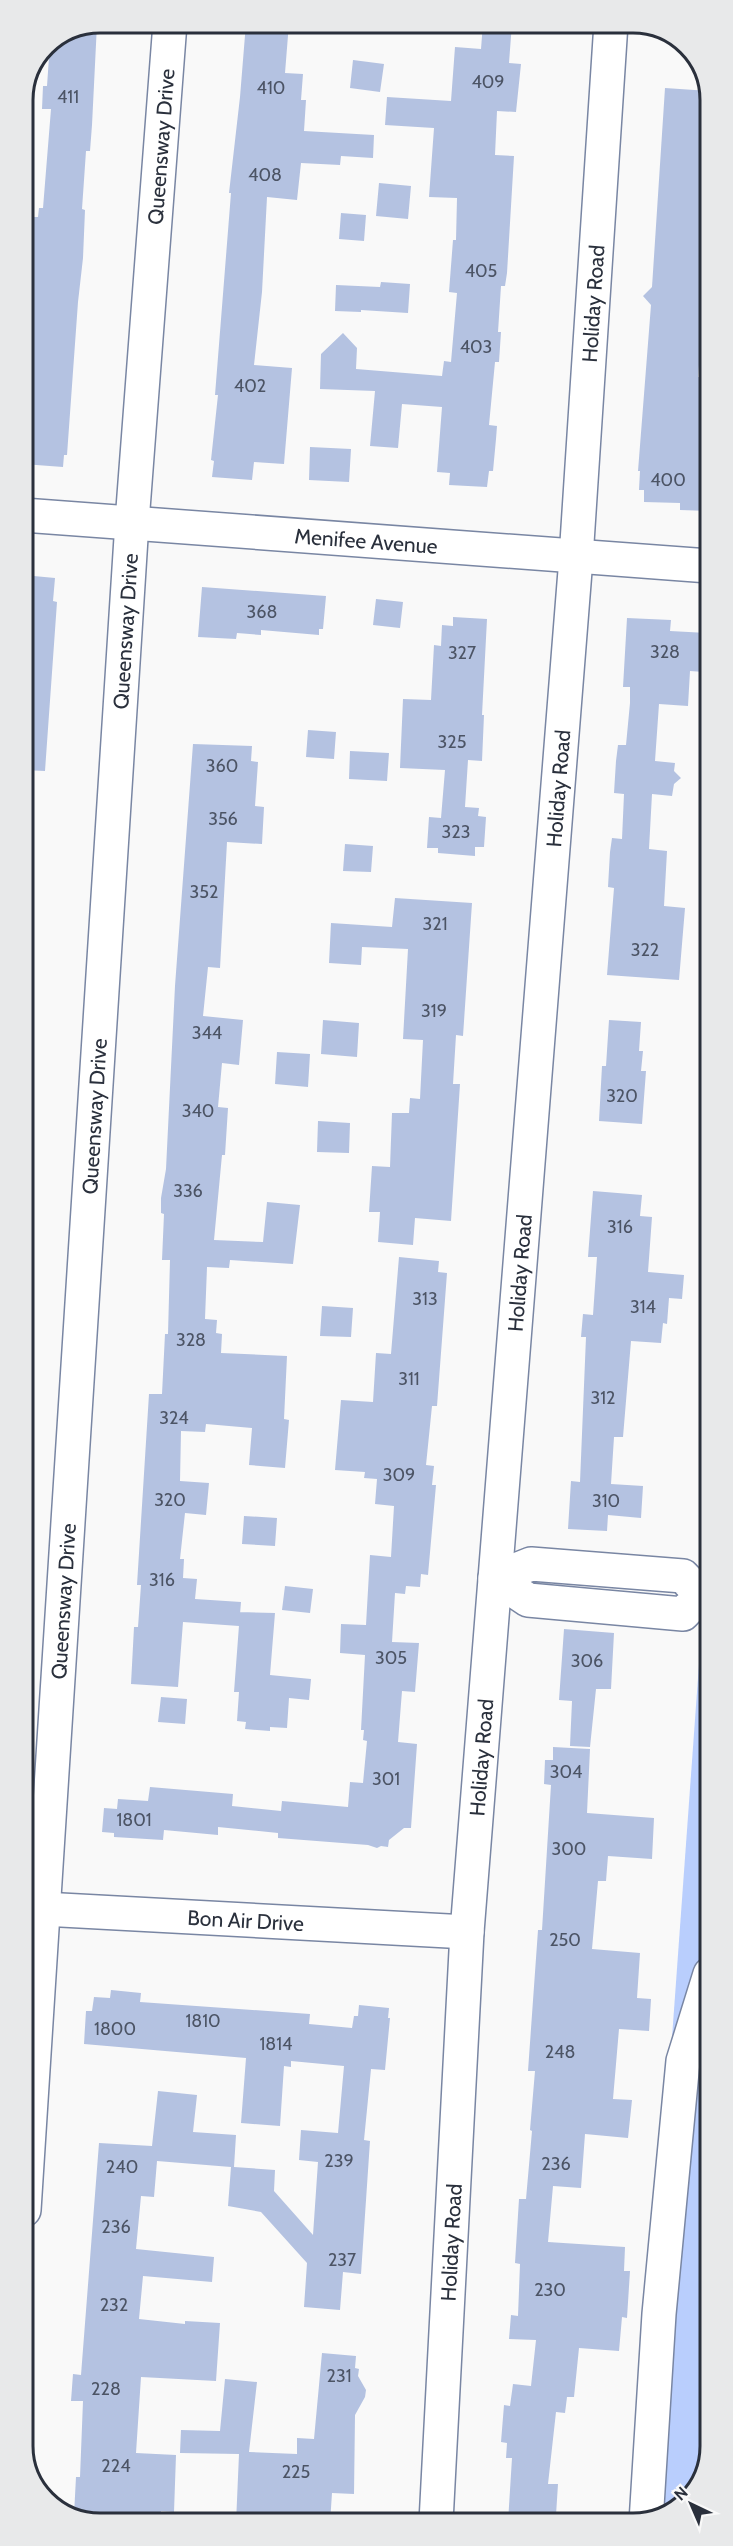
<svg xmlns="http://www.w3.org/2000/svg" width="733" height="2546" viewBox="0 0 733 2546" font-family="Cabin,sans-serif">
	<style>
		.green { fill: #b9cefd }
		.building { fill: #b4c2e1 }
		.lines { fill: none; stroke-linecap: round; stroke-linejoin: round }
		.minor-casing { stroke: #7986a3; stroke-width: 36 }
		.minor { stroke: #fff; stroke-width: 33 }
		.labels { text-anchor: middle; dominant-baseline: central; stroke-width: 4.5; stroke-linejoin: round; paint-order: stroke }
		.number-label { font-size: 18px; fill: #4c5465 }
		.street-label { font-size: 21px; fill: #2a303c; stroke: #f9f9f9 }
		.rim { fill: none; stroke: #2a303c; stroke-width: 3 }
	</style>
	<rect width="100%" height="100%" fill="#f9f9f9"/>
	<path class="green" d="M710,1512V2447L694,2494L649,2522H637Z"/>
	<path class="building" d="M246,23H289L285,73L303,74L301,100H306L304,131L374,135L373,158L341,156L340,165L301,163L297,200L267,197L262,292L254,365L292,368L284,464L254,462L252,480L212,477L214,461L211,460L218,395H215L231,193H229L240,97Z
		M483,23H512L509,63L521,64L516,112L497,111L495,155L514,156L507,273L505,286H501L498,332H501L499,362H495L489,425L497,426L496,439L493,471H489L487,487L449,485L450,473L437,472L442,407L402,404L398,448L370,446L375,391L320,389L321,354L343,333L357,348L356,369L442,376L444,361L451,362L457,293L449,292L453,240H456L457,198L429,197L434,128L385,125L387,97L451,101L455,47L481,49Z
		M97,24L92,125L90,151H86L82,209L85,210L83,258L78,302L67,455H64L63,467L23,464V415L26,416L30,368H24L28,325L23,324L24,217H38L39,208H43L51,109H42L43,86H47L50,43Z
		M353,60L384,64L380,92L350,88Z
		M665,88L709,91V312L708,329L702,328L698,377L709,378V415L702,414L700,460H705L704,486H709V511L680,510V503L644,502V490H639L640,471H638L651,305L643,296L652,287Z
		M379,183L411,186L408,219L376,216Z
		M341,213L366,215L364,241L339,239Z
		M381,282L410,284L408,313L361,310V312L335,311L336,285L380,287Z
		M310,447L351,449L349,482L309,480Z
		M23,575L55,578L53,601L57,602L45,771L23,770Z
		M202,587L326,596L323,629H319V635L261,630V635L237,633L236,639L198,637Z
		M376,599L403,602L400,628L373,625Z
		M453,617L487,619L482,715H484L482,761L468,760L465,807L479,808L478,816L486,817L484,847H475V856L438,853V848H427L429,817L441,818L445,770L400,768L403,699L431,700L434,645L441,646L442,625L453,626Z
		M627,618L671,620L670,631L707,633L704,672L690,671L688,706L659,704L655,761L675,763L674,771L681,778L674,784L672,796L652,794L649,849L667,851L664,906L685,908L679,980L607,975L614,888L608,887L610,852L612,838L622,839L624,794L614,793L616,761L618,745H626L630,703V687H623Z
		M308,730L336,732L334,759L306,757Z
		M193,744L252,746L251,761L258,762L255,806L264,807L262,844L227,842L220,968L208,967L203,1016L243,1020L239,1065L222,1063L218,1107L228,1108L225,1155H222L214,1240L263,1242L267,1202L300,1205L293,1264L230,1260L229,1268L207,1267L205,1319L217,1320L216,1333L222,1334L221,1353L287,1356L284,1419L289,1420L285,1468L249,1465L252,1428L206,1424L205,1432L181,1431L180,1481L209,1483L206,1515L185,1513L180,1559H184L183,1578L197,1579L195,1599L241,1602L239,1626L183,1622L178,1687L131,1684L134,1627H138L141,1585H137L149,1394H162L165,1334H168L170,1260H162L164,1214L161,1213V1198L166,1169L175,986Z
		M350,751L389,753L387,781L349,779Z
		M345,844L373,846L371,872L343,871Z
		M395,898L472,903L463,1036L456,1035L453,1084H460L451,1221L415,1218L413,1245L378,1242L380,1212H369L372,1166L390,1167L392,1113H409L410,1098L420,1099L423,1040L403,1039L408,949L362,947L361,965L329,963L331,923L392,927Z
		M323,1020L359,1023L357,1057L321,1054Z
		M609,1020L641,1022L639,1051H643L641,1071H646L642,1124L599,1121L602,1066H606Z
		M277,1052L310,1054L308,1087L275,1084Z
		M318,1121L350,1123L349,1153L317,1152Z
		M593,1191L642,1195L640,1216L652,1217L648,1272L684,1275L682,1299L669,1298L667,1324L663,1323L661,1343L631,1341L623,1437H614L611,1484L643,1486L641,1518L608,1515L607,1531L568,1529L571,1481L580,1482L586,1337H581L583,1314L593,1315L597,1257H588Z
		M399,1257L439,1261L438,1272L447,1273L437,1406H432L426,1465L434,1466L432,1485H436L428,1575L421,1574L420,1587L406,1586L405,1594L395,1593L392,1642L419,1643L415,1692L402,1691L398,1742L417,1744L411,1828H404L389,1840L388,1847L381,1846L377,1848L368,1845L278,1838V1833L218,1827V1835L164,1830L163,1840L114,1837V1833L102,1832L104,1808L117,1809L118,1799L148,1801L150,1787L233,1794L232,1806L281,1811L282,1801L348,1807L350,1782L363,1783L367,1741L363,1740L364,1730H361L365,1655L340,1653L341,1624L366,1625L370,1555L391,1557L394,1506L375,1504L377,1479L364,1478L365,1472L335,1470L341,1400L373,1402L376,1353L391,1354Z
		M322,1306L353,1308L351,1337L320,1336Z
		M244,1516L277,1518L275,1546L242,1544Z
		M285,1586L313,1589L310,1613L282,1610Z
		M240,1612L275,1613L270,1675L311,1679L309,1700L289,1698L287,1728L270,1727V1731L245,1729L246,1722L237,1721L239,1692H234Z
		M564,1629L614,1633L611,1689H596L590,1747L570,1746L572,1701L559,1700Z
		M161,1697L187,1699L185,1724L158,1722Z
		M553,1747L590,1749L587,1813L654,1818L652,1859L608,1856L606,1881H598L592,1949L640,1953L637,1998L651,1999L649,2031L619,2029L613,2099L632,2100L628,2138L585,2134L581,2188L553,2186L548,2242L625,2247L624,2271H630L627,2318L622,2317L619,2351L579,2348L574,2397H567L565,2413L556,2412L548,2484H558L556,2515L541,2513L540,2522H508L512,2458H506L507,2443L501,2442L504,2405L510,2406L513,2384L531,2386L536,2340L509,2339L511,2315L518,2316L520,2264L515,2263L519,2199H526L532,2131L530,2130L535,2071H528L538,1930H542L551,1785L544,1784L545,1760H553Z
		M111,1990L141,1993L140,2002L310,2014L309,2024L352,2028L354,2016H358L359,2005L389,2008L388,2018H390L385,2070L371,2069L364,2140L370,2141L361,2274L343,2272L340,2310L304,2307L307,2263L261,2212L228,2206L231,2167L157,2161L154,2197L141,2196L136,2249L214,2257L212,2282L143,2276L139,2319L185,2324V2321L220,2323L216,2381L141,2377L136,2453L176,2455L174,2512L161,2511L160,2523H94L74,2515L76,2477H80L83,2401H71L73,2374L81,2375L99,2143L152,2146L158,2091L197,2095L193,2132L236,2135L234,2167L275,2170L274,2191L313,2235L318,2162L299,2160L301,2130L338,2133L344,2066L291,2061V2067L284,2066L280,2126L241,2123L246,2058L84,2044L86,2011H92L94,1997L110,1998Z
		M322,2353L356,2356L355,2368L359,2369L358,2376L366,2390L365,2397L355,2415L354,2494L332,2493L330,2523H236L239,2454L180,2453L181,2430L220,2431L225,2379L257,2382L249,2452L297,2454V2438L314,2439Z"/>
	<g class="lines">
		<defs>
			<g id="minor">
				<path id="s1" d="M23,515L709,566"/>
				<path d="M531,1564L683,1576L701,1595L683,1614L528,1600L495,1578Z"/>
				<path id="s2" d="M24,1908L467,1932"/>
				<path id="s3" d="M24,2210L132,522L170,23"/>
				<path id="s4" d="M436,2522L467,1932L576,558L611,23"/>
				<path d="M646,2522L659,2314L683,2061L710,1974"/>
			</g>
		</defs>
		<use href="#minor" class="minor-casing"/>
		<use href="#minor" class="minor"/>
	</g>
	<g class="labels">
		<g class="number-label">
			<text x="488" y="82">409</text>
			<text x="271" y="88">410</text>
			<text x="68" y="97">411</text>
			<text x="265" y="175">408</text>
			<text x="481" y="271">405</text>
			<text x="476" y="347">403</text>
			<text x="250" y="386">402</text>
			<text x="668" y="480">400</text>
			<text x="262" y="612">368</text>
			<text x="665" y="652">328</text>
			<text x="462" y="653">327</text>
			<text x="452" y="742">325</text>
			<text x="222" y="766">360</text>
			<text x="223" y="819">356</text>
			<text x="456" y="832">323</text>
			<text x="204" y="892">352</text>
			<text x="435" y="924">321</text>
			<text x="645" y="950">322</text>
			<text x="434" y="1011">319</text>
			<text x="207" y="1033">344</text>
			<text x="622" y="1096">320</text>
			<text x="198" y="1111">340</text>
			<text x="188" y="1191">336</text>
			<text x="620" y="1227">316</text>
			<text x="425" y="1299">313</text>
			<text x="643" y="1307">314</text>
			<text x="191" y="1340">328</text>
			<text x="409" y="1379">311</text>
			<text x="603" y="1398">312</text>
			<text x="174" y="1418">324</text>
			<text x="399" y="1475">309</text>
			<text x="170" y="1500">320</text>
			<text x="606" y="1501">310</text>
			<text x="162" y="1580">316</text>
			<text x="391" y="1658">305</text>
			<text x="587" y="1661">306</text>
			<text x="566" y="1772">304</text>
			<text x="386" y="1779">301</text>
			<text x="134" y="1820">1801</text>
			<text x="569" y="1849">300</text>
			<text x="565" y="1940">250</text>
			<text x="203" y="2021">1810</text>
			<text x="115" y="2029">1800</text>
			<text x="276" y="2044">1814</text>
			<text x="560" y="2052">248</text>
			<text x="339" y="2161">239</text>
			<text x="556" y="2164">236</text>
			<text x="122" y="2167">240</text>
			<text x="116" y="2227">236</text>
			<text x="342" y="2260">237</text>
			<text x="550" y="2290">230</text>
			<text x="114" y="2305">232</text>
			<text x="339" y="2376">231</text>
			<text x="106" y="2389">228</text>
			<text x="116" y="2466">224</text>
			<text x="296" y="2472">225</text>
		</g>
		<g class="street-label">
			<text stroke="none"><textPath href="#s3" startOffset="2068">Queensway Drive</textPath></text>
			<text stroke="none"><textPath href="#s4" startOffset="2224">Holiday Road</textPath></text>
			<text stroke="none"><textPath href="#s1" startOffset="344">Menifee Avenue</textPath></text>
			<text stroke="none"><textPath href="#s3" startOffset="1582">Queensway Drive</textPath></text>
			<text stroke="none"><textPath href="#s4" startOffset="1738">Holiday Road</textPath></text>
			<text stroke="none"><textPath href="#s3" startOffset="1096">Queensway Drive</textPath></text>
			<text stroke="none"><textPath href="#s4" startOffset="1252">Holiday Road</textPath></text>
			<text stroke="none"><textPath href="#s3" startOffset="610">Queensway Drive</textPath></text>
			<text stroke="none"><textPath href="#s4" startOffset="766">Holiday Road</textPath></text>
			<text stroke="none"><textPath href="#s2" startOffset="222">Bon Air Drive</textPath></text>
			<text stroke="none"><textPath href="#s4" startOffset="280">Holiday Road</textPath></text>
		</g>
	</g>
	<path d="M0 0H733V2546H0ZM100 33H633A67 67 0 0 1 700 100V2446A67 67 0 0 1 633 2513H100A67 67 0 0 1 33 2446V100A67 67 0 0 1 100 33Z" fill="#e8e9ea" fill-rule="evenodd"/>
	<path class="rim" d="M100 33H633A67 67 0 0 1 700 100V2446A67 67 0 0 1 633 2513H100A67 67 0 0 1 33 2446V100A67 67 0 0 1 100 33Z"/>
	<g transform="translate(691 2504) rotate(316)" stroke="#f9f9f9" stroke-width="4.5" paint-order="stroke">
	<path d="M0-4.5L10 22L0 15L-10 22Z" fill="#2a303c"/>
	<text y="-9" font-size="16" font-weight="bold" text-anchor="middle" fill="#2a303c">N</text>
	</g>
</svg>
